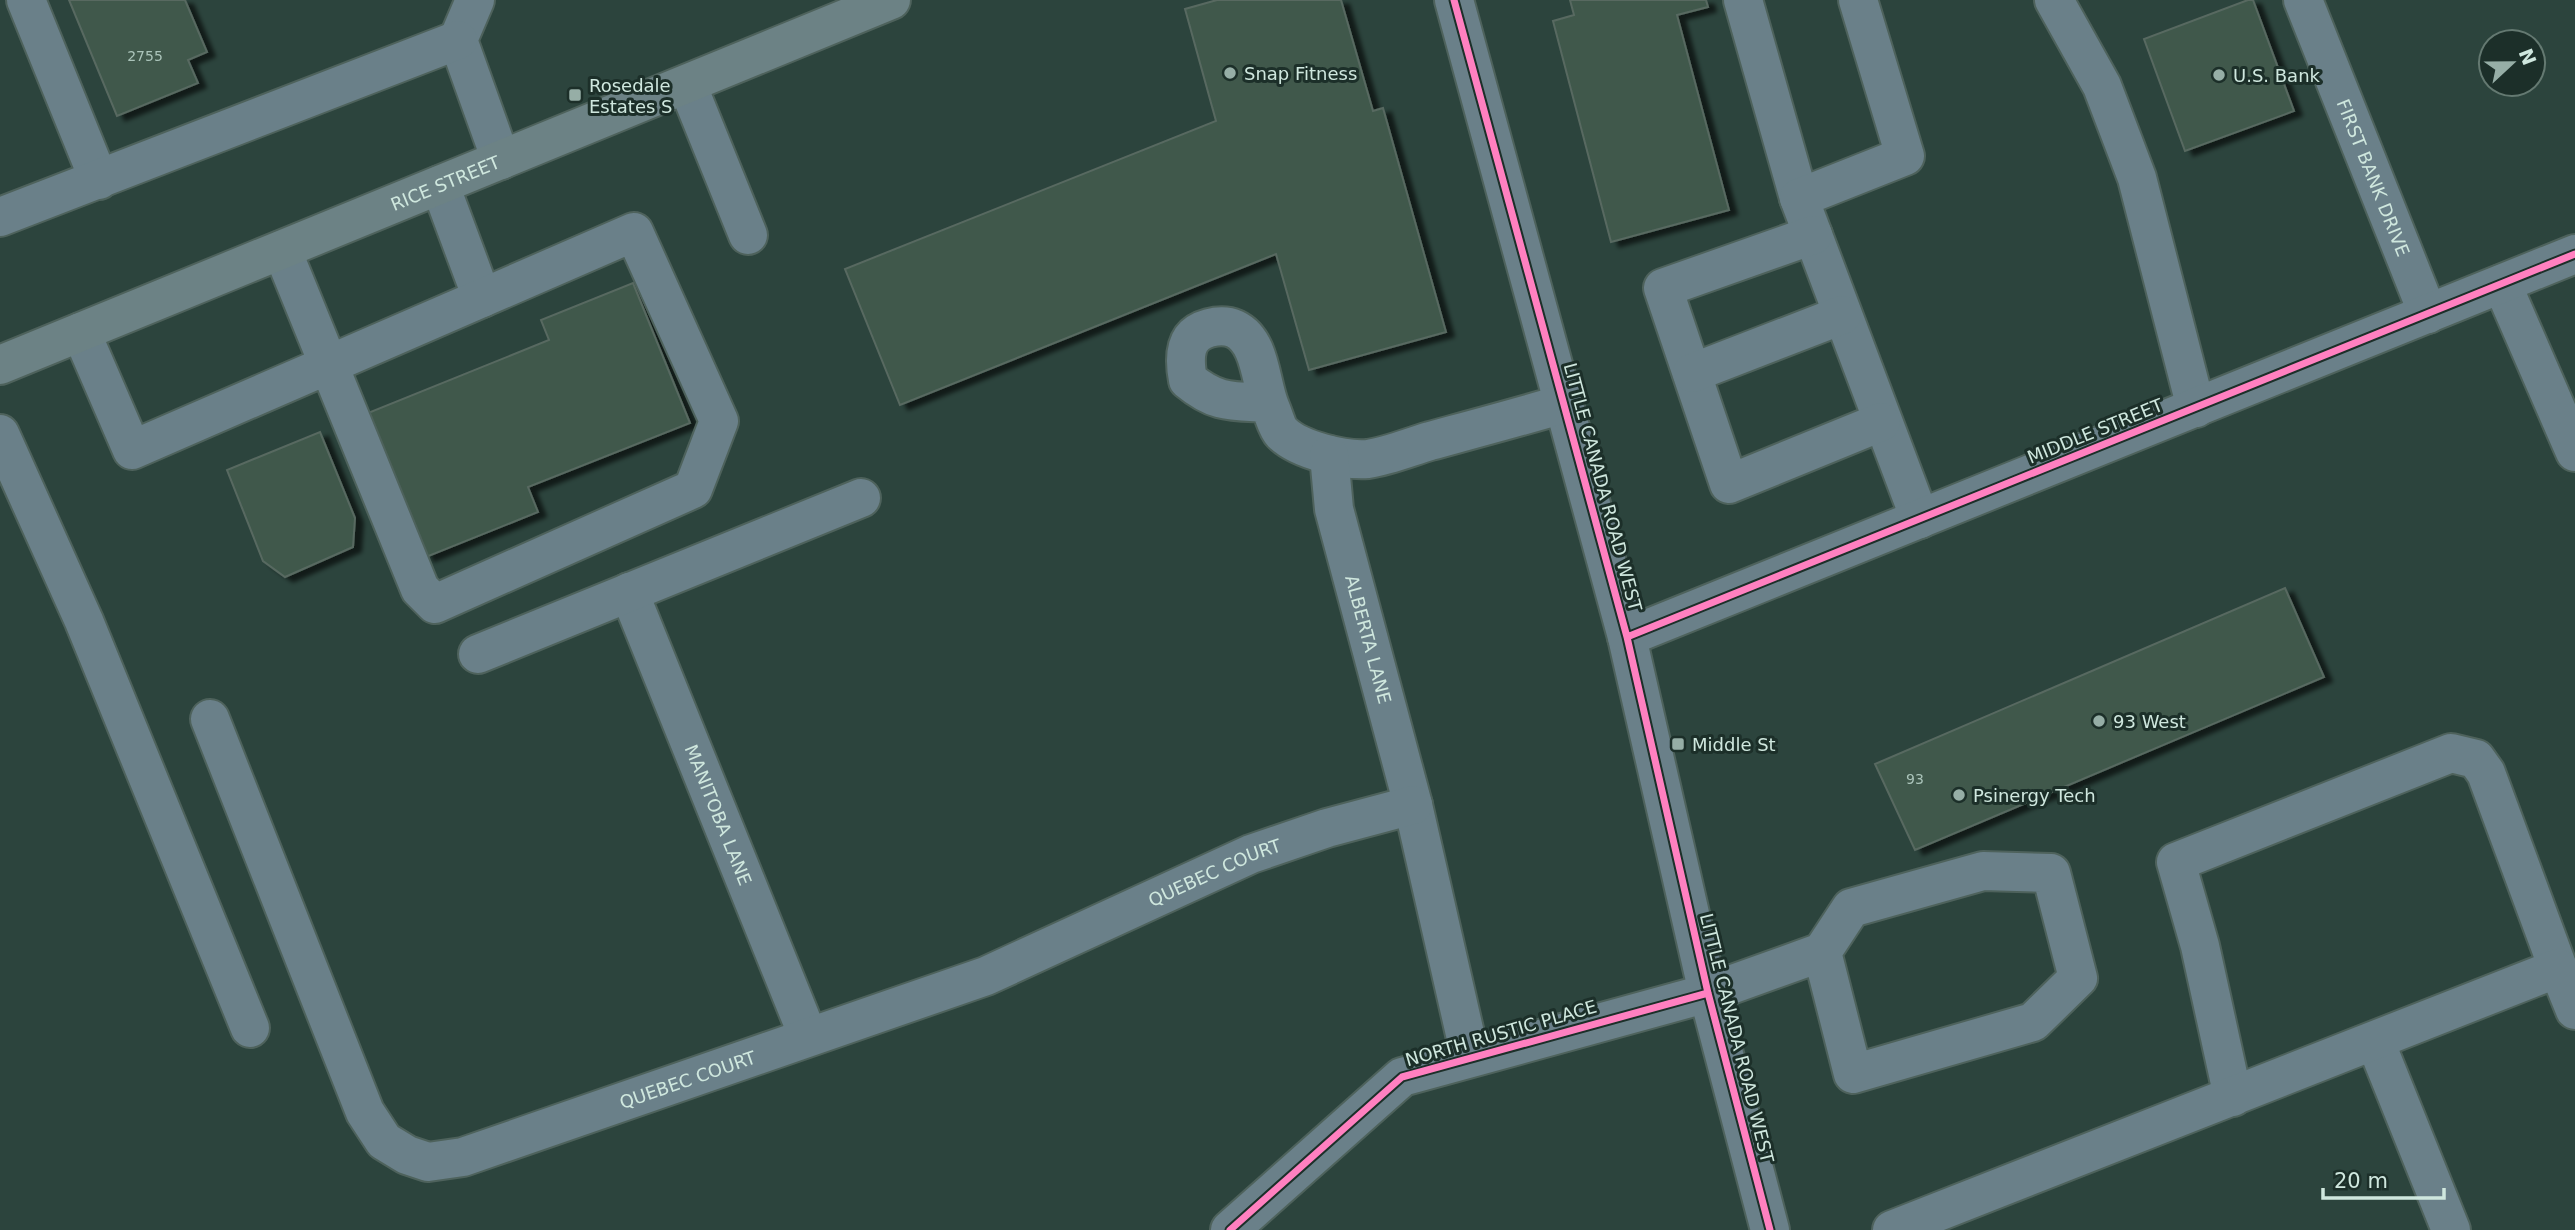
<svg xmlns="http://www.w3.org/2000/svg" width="2575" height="1230" viewBox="0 0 2575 1230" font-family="'DejaVu Sans',sans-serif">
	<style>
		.building { fill: #3f594c; stroke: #586961; stroke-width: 2; filter: url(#shadow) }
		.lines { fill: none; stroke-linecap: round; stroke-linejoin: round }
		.minor-casing { stroke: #4e625c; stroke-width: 42 }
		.major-casing { stroke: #4e625c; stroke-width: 42 }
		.minor { stroke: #6a8089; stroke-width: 38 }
		.major { stroke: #6c8285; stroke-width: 38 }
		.cycleway-casing { stroke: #1c2f29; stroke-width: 11 }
		.cycleway { stroke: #ff80c0; stroke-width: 7 }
		.poi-dot { fill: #96aea6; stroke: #1c2f29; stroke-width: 2.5 }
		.labels { text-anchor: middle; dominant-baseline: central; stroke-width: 6; stroke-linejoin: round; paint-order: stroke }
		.number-label { font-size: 14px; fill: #abc4ba }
		.poi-label { font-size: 18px; fill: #cfe7de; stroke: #1c2f29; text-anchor: start }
		.street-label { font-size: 18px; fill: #cfe7de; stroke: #1c2f29 }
	</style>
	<defs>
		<filter id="shadow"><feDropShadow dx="8" dy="4.5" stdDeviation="2" flood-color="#0009"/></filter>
	</defs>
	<rect width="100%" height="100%" fill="#2c443d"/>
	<path class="building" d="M69,0H185L207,52L188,60L198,83L117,116Z
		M1217,0H1341L1373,111L1383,108L1446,332L1309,370L1276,254L900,405L845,269L1216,121L1185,9Z
		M1570,0H1706L1708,7L1677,15L1729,210L1611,242L1553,21L1574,15Z
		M2248,0H2253L2294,111L2185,151L2144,39Z
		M633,283L690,423L528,487L538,512L426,557L368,413L549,340L541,320Z
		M320,432L355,518L353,547L285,577L263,561L227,470Z
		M2285,588L2324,677L1915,850L1875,764Z"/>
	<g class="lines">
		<defs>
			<g id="minor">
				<path d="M26,0L99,180"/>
				<path d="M475,0L458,40L501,160"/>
				<path d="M1454,0L1627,637L1708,993L1770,1230"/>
				<path d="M1743,0L1799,198"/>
				<path d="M1858,0L1905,156L1799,198L1920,519"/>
				<path d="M2054,0L2102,86L2137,178L2196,408"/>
				<path id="s1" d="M2303,0L2428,314"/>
				<path d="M687,84L748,235"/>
				<path d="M440,185L482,298"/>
				<path d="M0,217L458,40"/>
				<path d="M1813,235L1663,288L1729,484L1881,422"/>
				<path d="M2502,284L2575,452"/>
				<path d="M81,332L132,450L634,232L719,421L693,489L435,604L420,589L282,250"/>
				<path d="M1692,373L1842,315"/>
				<path d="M1268,403C1232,401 1217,404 1188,380C1184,359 1183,335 1209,328C1217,326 1226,325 1235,329C1262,342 1260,385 1271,409C1274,416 1277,428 1282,433C1299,450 1345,461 1368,459C1388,456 1410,447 1430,441C1474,429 1519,417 1563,404"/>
				<path d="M0,434L84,621L250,1028"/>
				<path id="s2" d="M1329,455L1334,509L1413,805L1470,1056"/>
				<path id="s3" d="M629,592L808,1036"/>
				<path d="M1627,637L2575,254"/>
				<path d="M478,654L861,498"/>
				<path id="s4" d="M210,719L365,1112L384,1141L407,1155L428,1162L463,1157L986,976L1251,854L1327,828L1413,805"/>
				<path d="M2375,1041L2451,1230"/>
				<path d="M2233,1097L2200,946L2176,862L2451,753L2476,759L2486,773L2558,968"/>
				<path d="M1230,1230L1402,1077L1708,993L1822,952L1853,1074L2033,1022L2078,978L2051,873L1983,871L1851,908L1822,952"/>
				<path d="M1892,1230L2558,968L2575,1010"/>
			</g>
			<g id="major">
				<path id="s5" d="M0,365L891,0"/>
			</g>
		</defs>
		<use href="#minor" class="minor-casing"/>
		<use href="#major" class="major-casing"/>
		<use href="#minor" class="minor"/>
		<use href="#major" class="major"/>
		<defs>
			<path id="cycleway" d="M1454,0L1627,637L1708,993L1770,1230
				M1627,637L2575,254
				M1230,1230L1402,1077L1708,993"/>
		</defs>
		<use href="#cycleway" class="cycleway-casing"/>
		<use href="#cycleway" class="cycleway"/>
	</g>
	<g class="poi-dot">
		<circle cx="1230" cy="73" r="7"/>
		<circle cx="2219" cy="75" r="7"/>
		<rect x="568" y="88" width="14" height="14" rx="3.5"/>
		<circle cx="2099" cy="721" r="7"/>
		<rect x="1671" y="737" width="14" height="14" rx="3.5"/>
		<circle cx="1959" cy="795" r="7"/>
	</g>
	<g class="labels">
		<g class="number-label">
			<text x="145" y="56">2755</text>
			<text x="1915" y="779">93</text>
		</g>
		<g class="poi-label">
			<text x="1244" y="73">Snap Fitness</text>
			<text x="2233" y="75">U.S. Bank</text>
			<text x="589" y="85">Rosedale<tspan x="589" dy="21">Estates S</tspan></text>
			<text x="2113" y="721">93 West</text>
			<text x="1692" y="744">Middle St</text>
			<text x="1973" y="795">Psinergy Tech</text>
		</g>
		<g class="street-label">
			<text stroke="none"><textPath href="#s1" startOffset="191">FIRST BANK DRIVE</textPath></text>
			<text stroke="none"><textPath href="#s5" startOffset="481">RICE STREET</textPath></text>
			<text transform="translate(2095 431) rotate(-22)">MIDDLE STREET</text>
			<text transform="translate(1603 487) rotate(75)">LITTLE CANADA ROAD WEST</text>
			<text stroke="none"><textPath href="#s2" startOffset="189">ALBERTA LANE</textPath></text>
			<text stroke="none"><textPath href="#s3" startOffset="240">MANITOBA LANE</textPath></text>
			<text stroke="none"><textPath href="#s4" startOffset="1346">QUEBEC COURT</textPath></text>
			<text transform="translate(1501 1033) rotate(-16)">NORTH RUSTIC PLACE</text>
			<text transform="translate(1737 1038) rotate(76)">LITTLE CANADA ROAD WEST</text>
			<text stroke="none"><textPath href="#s4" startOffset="779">QUEBEC COURT</textPath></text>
		</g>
	</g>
	<g transform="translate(2512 63) rotate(68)"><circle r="33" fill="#1c2f29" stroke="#647971" stroke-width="2"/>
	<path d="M0-5L12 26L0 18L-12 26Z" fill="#96aea6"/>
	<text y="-10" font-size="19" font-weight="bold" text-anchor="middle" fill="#cfe7de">N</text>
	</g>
	<path d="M2323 1188v10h121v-10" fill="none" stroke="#cfe7de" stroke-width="3.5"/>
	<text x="2334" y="1188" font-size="21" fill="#cfe7de" stroke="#1c2f29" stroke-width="5" paint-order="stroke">20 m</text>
</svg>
